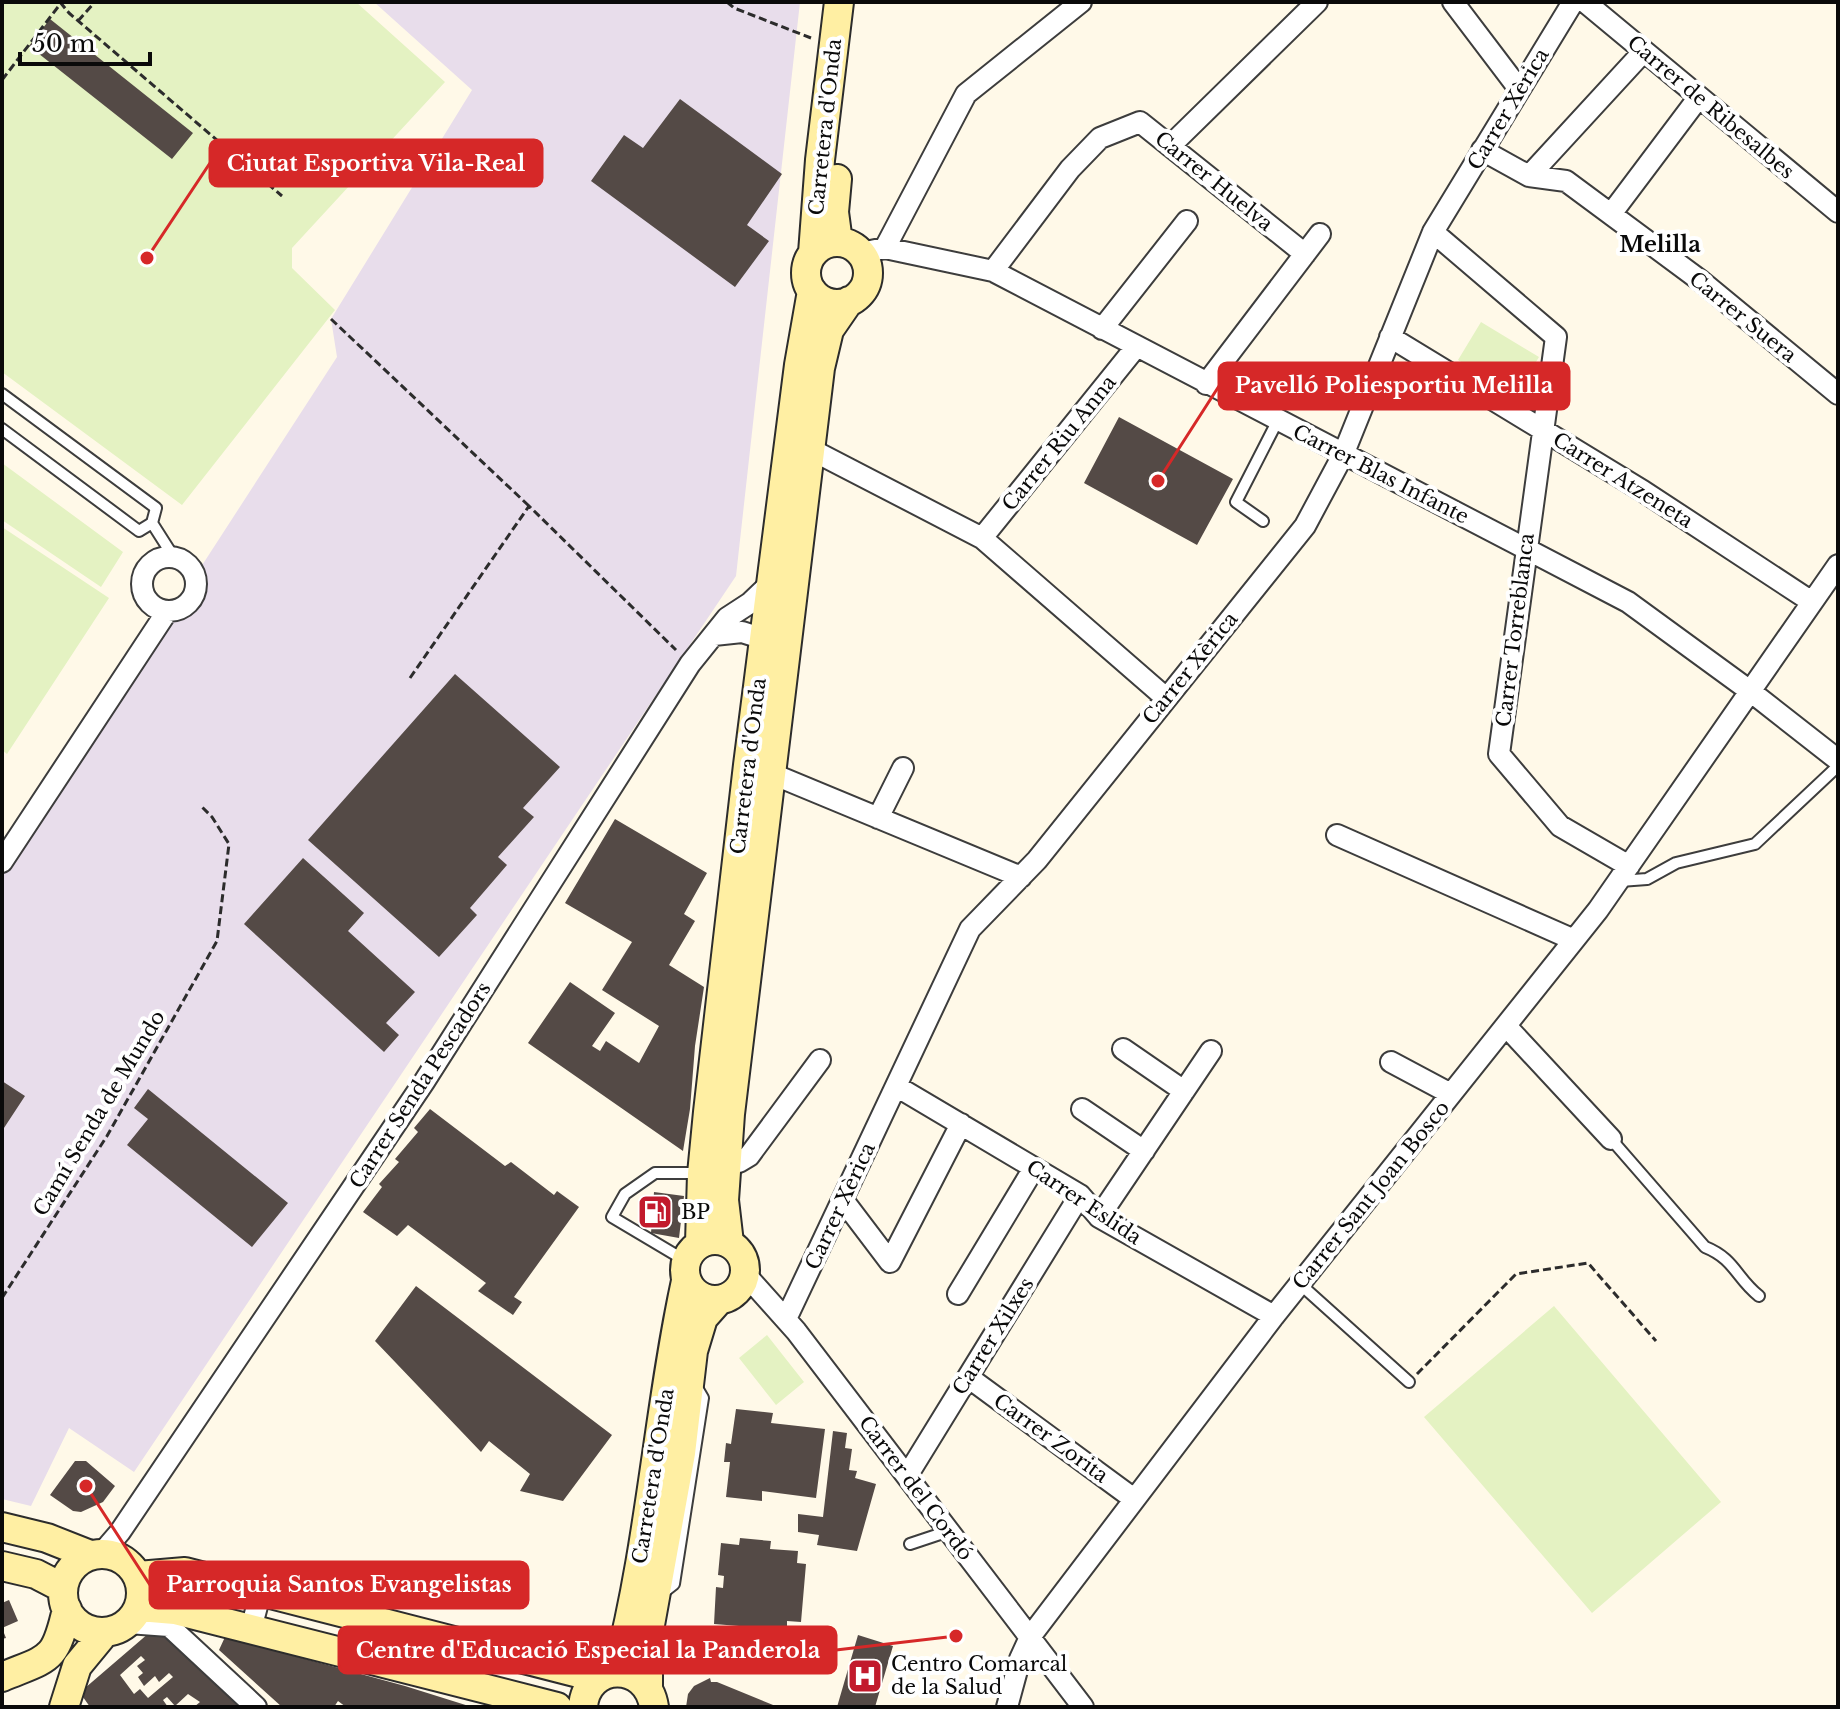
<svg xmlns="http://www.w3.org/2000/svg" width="1840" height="1709" viewBox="0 0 1840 1709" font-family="'Libre Baskerville',serif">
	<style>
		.industrial { fill: #e8ddeb }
		.pitch { fill: #e4f2c2 }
		.building { fill: #544a46; fill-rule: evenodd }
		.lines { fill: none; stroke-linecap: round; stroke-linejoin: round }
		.lane-casing { stroke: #3d3d3d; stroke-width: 14 }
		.street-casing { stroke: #3d3d3d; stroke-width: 24 }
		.secondary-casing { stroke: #2c2c2c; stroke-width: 32 }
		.path { stroke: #2c2c2c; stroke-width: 3; stroke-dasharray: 8 4; stroke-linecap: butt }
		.lane { stroke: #fff; stroke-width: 10 }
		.street { stroke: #fff; stroke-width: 20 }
		.secondary { stroke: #ffefa3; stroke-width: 28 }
		.labels { text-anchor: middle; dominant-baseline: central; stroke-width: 8; stroke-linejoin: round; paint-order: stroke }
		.street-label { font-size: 20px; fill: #0a0a0a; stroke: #fff }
		.poi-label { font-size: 20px; fill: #0a0a0a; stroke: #fff; text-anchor: start }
		.neighbourhood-label { font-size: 22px; font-weight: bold; fill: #0a0a0a; stroke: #fff }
		.leader { fill: none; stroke: #d62828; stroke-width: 3 }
		.callout-dot { fill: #d62828; stroke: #fff; stroke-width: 3 }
		.callout { fill: #d62828; stroke: #d62828; stroke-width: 3 }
		.callout-label { font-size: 22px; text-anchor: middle; font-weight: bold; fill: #fff }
	</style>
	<rect width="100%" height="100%" fill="#fff9e8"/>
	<path class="industrial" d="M374,2H800L736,576L134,1472L69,1428L31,1506L2,1499V874L337,357L331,319L472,90Z"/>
	<path class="pitch" d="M2,2H356L445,82L292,248V268L335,310L182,505L2,372Z
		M1481,322L1539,357L1516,395L1458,360Z
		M2,463L123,552L101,587L2,520Z
		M2,527L109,598L7,754L2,750Z
		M1554,1306L1721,1502L1592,1613L1424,1417Z
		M767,1335L804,1382L776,1405L739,1358Z"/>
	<path class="building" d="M50,19L193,133L172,159L29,46Z
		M680,99L782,174L747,225L769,241L735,287L591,181L624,135L643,148Z
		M1119,417L1233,479L1197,545L1084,483Z
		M455,674L560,767L523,808L534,817L498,857L507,865L470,908L477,915L439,957L308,840Z
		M615,819L707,873L684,914L695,921L669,965L704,987L695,1046L690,1109L683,1151L528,1043L570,982L615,1013L592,1046L600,1051L606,1041L639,1063L659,1026L602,990L632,942L565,903Z
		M303,858L364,913L348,931L415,992L386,1023L399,1035L384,1052L244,924Z
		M2,1081L25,1096L2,1131Z
		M148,1089L288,1203L252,1247L127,1145L148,1119L134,1108Z
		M430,1109L505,1166L511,1162L554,1195L557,1191L579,1207L514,1297L522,1302L513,1315L478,1291L486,1283L408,1225L397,1236L363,1212L382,1187L379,1184L399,1162L395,1159L418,1132L414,1128Z
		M654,1192L684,1196L679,1238L651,1233Z
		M416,1286L612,1435L563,1501L520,1491L530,1474L489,1441L481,1452L375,1341Z
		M736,1409L773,1413L771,1423L825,1429L816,1498L762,1491V1501L726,1497L730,1462H724L726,1443L731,1444Z
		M833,1431L847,1433L845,1448L852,1449L849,1470L857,1471L855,1478L876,1484L857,1551L817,1545L819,1535L798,1532V1514L823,1517Z
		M75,1461H86L115,1486L103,1502L81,1512L73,1511L50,1495Z
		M740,1538L771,1541L770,1549L798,1551L797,1563L806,1564L801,1622L787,1621V1630L714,1624L716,1587L723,1588L724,1576L718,1575L721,1543L739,1545Z
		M9,1600L18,1621L2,1628L6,1638L2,1639V1603Z
		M160,1631L173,1645L242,1707H194L200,1702L188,1694L175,1706L167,1697L163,1700L168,1707H90L83,1697L85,1688L149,1633ZM141,1656L145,1660L137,1666L143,1673L138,1677L144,1686L155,1676L159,1682L169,1673L173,1677L148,1698L140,1689L134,1694L120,1675Z
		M858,1635L893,1646L875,1707H837Z
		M225,1637L405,1686L472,1707H346L338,1701L334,1707H282L219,1650Z
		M710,1678L711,1682H717L778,1707H686L688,1694L694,1686Z"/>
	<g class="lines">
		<defs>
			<path id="lane" d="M2,394L156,508L152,523L139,531L2,429
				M1263,521L1236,502L1278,420
				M152,523L173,556
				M1620,881L1647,879L1676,863L1755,844L1838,766
				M1611,1139L1705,1247C1735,1259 1736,1278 1759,1296
				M686,1261L612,1217L625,1194L655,1173H700
				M1300,1284L1409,1382
				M910,1544L949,1531
				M660,1595L674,1584L703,1398L696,1386"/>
			<path id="street" d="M1453,2L1519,89
				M1585,2L1838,212
				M1170,146L1317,2
				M1482,150L1529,176L1566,181L1701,281L1838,394
				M1529,176L1644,51
				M1611,214L1699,97
				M1433,232L1556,337L1499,754L1560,826L1629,866
				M885,248L966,94L1081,2
				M861,253L885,248L993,271L1628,602L1750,691L1838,760
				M993,271L1070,169L1100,138L1140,122L1305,254
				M1102,329L1187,221
				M1390,337L1643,491L1812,602
				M1206,384L1320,234
				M810,449L982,538L1166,698
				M982,538L1136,347
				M142 584a27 27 0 1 1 54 0a27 27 0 1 1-54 0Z
				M714,635L742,632L764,639
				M770,773L1021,877
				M878,818L903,768
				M1337,835L1574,940
				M2,862L166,613
				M1506,1026L1611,1139
				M1123,1049L1184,1091
				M1391,1062L1451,1094
				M896,1086L1080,1195L1099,1217L1274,1316
				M1082,1109L1144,1151
				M725,1162H739L749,1156L820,1060
				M843,1200L890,1262L961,1124
				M1099,1217L1211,1051
				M745,1274L796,1331L1083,1707
				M958,1294L1034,1168
				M786,1319L970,929L1037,860L1305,526L1343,455L1433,232L1573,2
				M968,1377L1134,1499
				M907,1476L1080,1195
				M101,1554L120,1532L424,1082L690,664L727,618L750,603L771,583
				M128,1623L169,1626L256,1707
				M251,1629L261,1591
				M1007,1707L1020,1659L1030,1637L1274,1316L1598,910L1838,565"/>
			<path id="secondary" d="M837,179L834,212L838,242
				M806 273a31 31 0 1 1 62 0a31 31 0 1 1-62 0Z
				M813,253L820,160L839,2
				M685 1270a30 30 0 1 1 60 0a30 30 0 1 1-60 0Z
				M700,1243L702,1174L708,1112L748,765L799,365L812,291
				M729,1243L724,1200L730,1114L820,368L829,330L849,301
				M2,1527L47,1538L90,1555
				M63 1593a39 39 0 1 1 78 0a39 39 0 1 1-78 0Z
				M2,1566L36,1574L63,1588
				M138,1576L185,1572L598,1678
				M139,1607L175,1610L557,1707
				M617,1672C651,1543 658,1410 686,1281
				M2,1677C50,1657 55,1662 67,1609
				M648,1686V1636L681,1453L693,1351L703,1318L719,1300
				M64,1707L77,1666L105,1632
				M583,1707C586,1662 647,1660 654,1707"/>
		</defs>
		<use href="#lane" class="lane-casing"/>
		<use href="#street" class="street-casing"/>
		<use href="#secondary" class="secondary-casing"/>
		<path class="path" d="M60,2L69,13L282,196
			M727,2L734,8L811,38
			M78,21L95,2
			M2,80L61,3
			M331,319L529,506
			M410,678L529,506L676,650
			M2,1298L107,1136L217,941L229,844L212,817L202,807
			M1417,1374L1516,1274L1588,1263L1656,1341"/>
		<use href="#lane" class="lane"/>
		<use href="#street" class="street"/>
		<use href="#secondary" class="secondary"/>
	</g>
	<defs>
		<symbol id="fuel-square" viewBox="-11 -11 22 22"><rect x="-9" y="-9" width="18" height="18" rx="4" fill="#c21a2c" stroke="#fff"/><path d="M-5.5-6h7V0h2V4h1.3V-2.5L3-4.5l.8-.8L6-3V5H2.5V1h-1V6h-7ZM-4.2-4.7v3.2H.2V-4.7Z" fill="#fff"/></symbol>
		<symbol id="hospital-square" viewBox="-11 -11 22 22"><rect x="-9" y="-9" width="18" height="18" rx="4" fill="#c21a2c" stroke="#fff"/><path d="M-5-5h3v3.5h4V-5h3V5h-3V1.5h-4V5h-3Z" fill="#fff"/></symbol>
	</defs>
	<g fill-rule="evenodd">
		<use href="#fuel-square" x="635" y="1192" width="40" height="40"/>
		<use href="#hospital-square" x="845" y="1656" width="40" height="40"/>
	</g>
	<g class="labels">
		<g class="street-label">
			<text transform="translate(1711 107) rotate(40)">Carrer de Ribesalbes</text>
			<text transform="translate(1508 109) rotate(-59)">Carrer Xèrica</text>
			<text transform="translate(825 127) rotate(-84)">Carretera d'Onda</text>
			<text transform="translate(1214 181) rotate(39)">Carrer Huelva</text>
			<text transform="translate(1743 317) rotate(39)">Carrer Suera</text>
			<text transform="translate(1059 443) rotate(-51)">Carrer Riu Anna</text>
			<text transform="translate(1381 474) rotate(27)">Carrer Blas Infante</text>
			<text transform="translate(1623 480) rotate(32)">Carrer Atzeneta</text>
			<text transform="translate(1515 630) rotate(-83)">Carrer Torreblanca</text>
			<text transform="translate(1190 668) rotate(-51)">Carrer Xèrica</text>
			<text transform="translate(748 766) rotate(-83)">Carretera d'Onda</text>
			<text transform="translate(420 1085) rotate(-57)">Carrer Senda Pescadors</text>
			<text transform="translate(99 1113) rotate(-59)">Camí Senda de Mundo</text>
			<text transform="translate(1371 1195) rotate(-51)">Carrer Sant Joan Bosco</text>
			<text transform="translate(1084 1202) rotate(34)">Carrer Eslida</text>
			<text transform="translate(840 1206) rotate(-65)">Carrer Xèrica</text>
			<text transform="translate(993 1336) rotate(-58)">Carrer Xilxes</text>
			<text transform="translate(1051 1438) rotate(36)">Carrer Zorita</text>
			<text transform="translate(653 1476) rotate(-81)">Carretera d'Onda</text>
			<text transform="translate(916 1488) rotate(53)">Carrer del Cordó</text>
		</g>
		<g class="poi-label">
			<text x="681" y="1212">BP</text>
			<text x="891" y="1664">Centro Comarcal<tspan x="891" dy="23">de la Salud</tspan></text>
		</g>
		<g class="neighbourhood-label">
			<text x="1660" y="244">Melilla</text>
		</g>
	</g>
	<path class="leader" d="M147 258L210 163M1158 481L1219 386M86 1486L150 1585M956 1636L836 1650"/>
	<g class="callout-dot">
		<circle cx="147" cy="258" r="8"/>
		<circle cx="1158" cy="481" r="8"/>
		<circle cx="86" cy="1486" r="8"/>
		<circle cx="956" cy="1636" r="8"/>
	</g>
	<g class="callout">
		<rect x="210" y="140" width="332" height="46" rx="8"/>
		<rect x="1219" y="363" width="350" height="46" rx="8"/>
		<rect x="150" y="1562" width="378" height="46" rx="8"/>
		<rect x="339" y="1627" width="497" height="46" rx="8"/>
	</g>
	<g class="callout-label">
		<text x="376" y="171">Ciutat Esportiva Vila-Real</text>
		<text x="1394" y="393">Pavelló Poliesportiu Melilla</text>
		<text x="339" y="1592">Parroquia Santos Evangelistas</text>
		<text x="588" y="1658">Centre d'Educació Especial la Panderola</text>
	</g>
	<rect width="1840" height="1709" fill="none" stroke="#0a0a0a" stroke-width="8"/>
	<path d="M20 52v12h130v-12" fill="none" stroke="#0a0a0a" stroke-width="4"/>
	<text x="32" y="52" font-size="24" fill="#0a0a0a" stroke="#ffffff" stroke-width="6" paint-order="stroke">50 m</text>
</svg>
